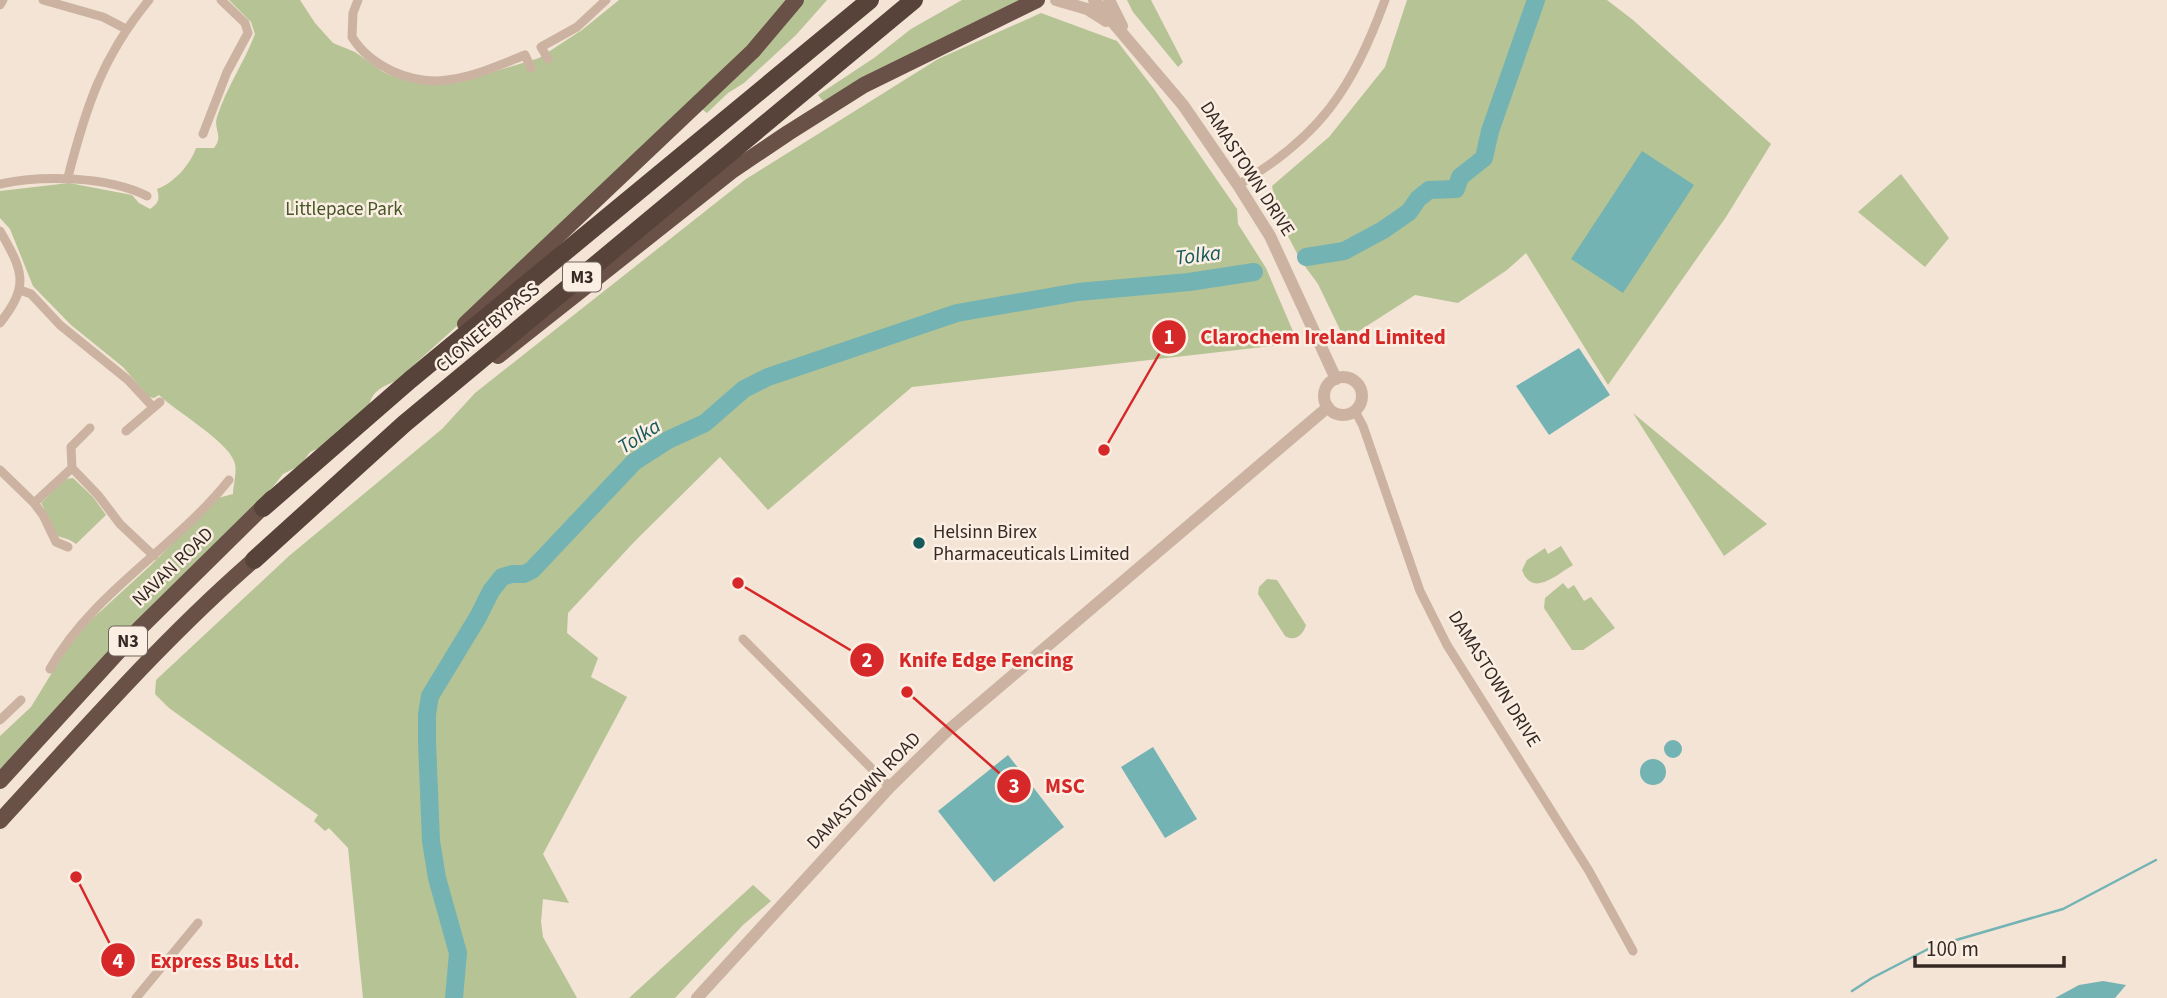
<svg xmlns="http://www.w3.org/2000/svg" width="2167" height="998" viewBox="0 0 2167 998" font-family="'Source Sans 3',sans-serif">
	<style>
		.green { fill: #b6c395 }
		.water { fill: #73b3b3 }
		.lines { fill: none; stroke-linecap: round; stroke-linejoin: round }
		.stream { stroke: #73b3b3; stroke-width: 2.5 }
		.river { stroke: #73b3b3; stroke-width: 18 }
		.minor { stroke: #ccb3a1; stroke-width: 9 }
		.tertiary { stroke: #ccb3a1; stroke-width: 12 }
		.trunk { stroke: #695148; stroke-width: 16 }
		.motorway { stroke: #58433b; stroke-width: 18 }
		.poi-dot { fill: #175a5b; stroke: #fbefe3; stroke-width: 2.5 }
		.labels { text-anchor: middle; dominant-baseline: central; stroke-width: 5; stroke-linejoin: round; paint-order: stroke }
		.shield { fill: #fbefe3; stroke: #71645e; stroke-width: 2 }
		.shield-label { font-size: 18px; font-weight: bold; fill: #362925 }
		.street-label { font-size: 19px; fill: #362925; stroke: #fbefe3 }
		.park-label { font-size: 19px; fill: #475626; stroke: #fbefe3 }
		.poi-label { font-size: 19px; fill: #362925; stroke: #fbefe3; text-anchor: start }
		.water-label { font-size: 21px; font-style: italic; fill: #175a5b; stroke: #fbefe3 }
		.leader { fill: none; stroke: #d62828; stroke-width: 2.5 }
		.callout-dot { fill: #d62828; stroke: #fbefe3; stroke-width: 2.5 }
		.mark-label { font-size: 21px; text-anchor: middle; font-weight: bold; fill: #fff }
		.callout-label { font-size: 21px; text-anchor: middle; font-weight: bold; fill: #d62828; stroke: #fbefe3; stroke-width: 5; stroke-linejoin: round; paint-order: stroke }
	</style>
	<rect width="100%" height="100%" fill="#f3e4d6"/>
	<path class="green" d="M229,0H300L315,23L333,43L355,52L383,72L398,78L463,81L539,58L582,30L619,0H788L745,50L478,307L396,381C383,386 372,391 369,406L319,448L310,452L301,465L283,474L262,501L155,602L0,770V736L31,707L67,648L90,621L151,565L218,498L233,494C233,485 238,470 234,461C227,441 177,412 159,395L154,398L149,397L123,367L71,325L33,286L10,229L0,218V191L69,183L132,195L139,203L150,209C159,203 160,199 157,189C174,183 190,165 196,148H214C224,136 213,129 217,117C226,88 244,63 255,34L251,22Z
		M802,0H827L796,35L744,83L728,93L707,113L700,108Z
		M962,0H1025L834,100L823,101L818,95L874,58L911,29Z
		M1127,0H1151L1183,62L1178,67L1133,12Z
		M1407,0H1607L1633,20L1771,144L1726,217L1608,385L1526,253L1507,270L1458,303L1415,295L1345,340L1318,284L1301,261L1278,217L1272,186L1329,137L1385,67Z
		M1041,13L1117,41L1154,89L1237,209L1238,224L1266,268L1298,343L912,387L768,510L720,457L635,541L568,613L567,633L598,658L591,677L627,697L543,854L569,903L543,899L541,922L543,937L577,998H462L464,948L445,893L433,792L432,711L435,693L481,628L491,595L507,581H521L544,566L577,529L602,508L639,469L665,450L706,429L741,396L770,379L872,350L894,337L970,318L969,303L762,375L745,384L708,419L640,452L537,560L523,570L509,572L496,580L469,629L428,690L424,711L422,768L438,901L455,955L452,998H363L348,848L329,828L325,831L314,821L318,815L169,708L155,694L156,680L289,556L442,429L475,393L746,179L938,59Z
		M1901,174L1949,238L1925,267L1858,212Z
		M1633,413L1767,524L1724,556Z
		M73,478L93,497L106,515L76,544C68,537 60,539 56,534C51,530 47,512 41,503L65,479Z
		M1561,546L1573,565C1556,575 1532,598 1522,570L1527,560L1545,548L1548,554Z
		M1267,579L1277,580L1306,625C1303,635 1295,642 1285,636L1258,594L1259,587Z
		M1563,583L1568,589L1574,585L1584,601L1591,597L1615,628L1583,650H1572L1544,608L1545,598Z
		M753,885L771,901L743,925L675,998H629Z"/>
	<path class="water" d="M1642,151L1694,185L1623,293L1571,259Z
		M1579,348L1610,395L1549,435L1516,386Z
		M1664 749a9 9 0 1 1 18 0a9 9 0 1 1-18 0Z
		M1153,747L1197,819L1165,838L1121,767Z
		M1008,755L1064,827L994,882L938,811Z
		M1640 772a13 13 0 1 1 26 0a13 13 0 1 1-26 0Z
		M2103,981L2126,985L2115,998H2055L2079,985Z"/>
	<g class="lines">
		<path class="stream" d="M1852,991L1872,978L1932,947L2063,909L2156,860"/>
		<path class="river" d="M1306,257L1344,251L1383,230L1409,212L1418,199L1429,190L1456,189L1460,177L1484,158L1490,131L1536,0
			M454,998L458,953L437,878L431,841L427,742V714L430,696L478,617L491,591L502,577L512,574H524L532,570L634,462L668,440L705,423L744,389L768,377L957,313L1078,292L1189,282L1254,272"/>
		<path class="minor" d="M43,0L103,17L126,29
			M358,0L353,13L352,37C371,67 412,85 447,80C474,77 499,65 525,55L531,68
			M0,5L3,0
			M548,59L541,47L577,27L606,0
			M203,134L227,72L248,33L245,23L221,0
			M68,177C86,107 102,57 149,0
			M0,184C43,175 107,176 147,196
			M1238,185C1321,136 1352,89 1385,0
			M0,231C23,271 30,285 0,323
			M20,290L31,294L60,325L128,380L153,407
			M1355,411L1363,426L1420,591L1447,645L1589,871L1633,951
			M90,428L71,447L72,468L98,495L120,524L154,556
			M126,431L160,402
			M0,470L34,503L43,515L56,542L68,547
			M34,503L72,468
			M743,639L890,787
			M50,669C92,593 175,548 229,480
			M0,720L21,700
			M136,998L198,923"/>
		<path class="tertiary" d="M1056,0L1087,9L1106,21
			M1094,0L1183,105L1238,185L1270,236L1336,379
			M1109,0L1122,26
			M1324 396a19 19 0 1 1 38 0a19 19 0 1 1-38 0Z
			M697,998L890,787L945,733L1328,407"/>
		<path class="trunk" d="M465,324L753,51L796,0
			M498,356L733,170L788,133L864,85L1037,0
			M0,781L139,629L272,498
			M0,821C85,729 168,633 263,552"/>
		<path class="motorway" d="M263,508L410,380L870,0
			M254,560L404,424L914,0"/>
	</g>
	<circle class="poi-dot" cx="919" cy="543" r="7"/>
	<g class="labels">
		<g class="shield">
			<rect x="563" y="262.5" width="38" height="29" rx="5"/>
			<rect x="109" y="626.5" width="38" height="29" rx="5"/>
		</g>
		<g class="shield-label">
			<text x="582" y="277">M3</text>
			<text x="128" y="641">N3</text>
		</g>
		<g class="street-label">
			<text transform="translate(1247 169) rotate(57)">DAMASTOWN DRIVE</text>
			<text transform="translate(488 328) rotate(-40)">CLONEE BYPASS</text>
			<text transform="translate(173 567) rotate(-44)">NAVAN ROAD</text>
			<text transform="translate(1494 679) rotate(58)">DAMASTOWN DRIVE</text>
			<text transform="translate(864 791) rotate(-46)">DAMASTOWN ROAD</text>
		</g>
		<g class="park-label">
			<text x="344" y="209">Littlepace Park</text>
		</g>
		<g class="poi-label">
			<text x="933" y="532">Helsinn Birex<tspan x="933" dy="22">Pharmaceuticals Limited</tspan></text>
		</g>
		<g class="water-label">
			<text transform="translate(1198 255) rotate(-7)">Tolka</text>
			<text transform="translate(639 436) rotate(-33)">Tolka</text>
		</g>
	</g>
	<path class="leader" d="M1104 450L1169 337M738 583L867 660M907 692L1014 786M76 877L118 960"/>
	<g class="callout-dot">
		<circle cx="1104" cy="450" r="7"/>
		<circle cx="738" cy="583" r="7"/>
		<circle cx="907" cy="692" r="7"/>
		<circle cx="76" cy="877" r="7"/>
		<circle cx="1169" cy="337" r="18"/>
		<circle cx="867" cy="660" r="18"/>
		<circle cx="1014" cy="786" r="18"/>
		<circle cx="118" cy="960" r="18"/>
	</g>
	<g class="mark-label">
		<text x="1169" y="344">1</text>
		<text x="867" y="667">2</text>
		<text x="1014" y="793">3</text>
		<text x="118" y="968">4</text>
	</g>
	<g class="callout-label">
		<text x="1323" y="344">Clarochem Ireland Limited</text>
		<text x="986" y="667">Knife Edge Fencing</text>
		<text x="1065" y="793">MSC</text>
		<text x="225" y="968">Express Bus Ltd.</text>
	</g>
	<path d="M1915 956v10h149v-10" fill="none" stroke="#362925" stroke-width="3.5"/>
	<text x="1926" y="956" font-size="21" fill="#362925" stroke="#fbefe3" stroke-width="5" paint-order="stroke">100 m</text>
</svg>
